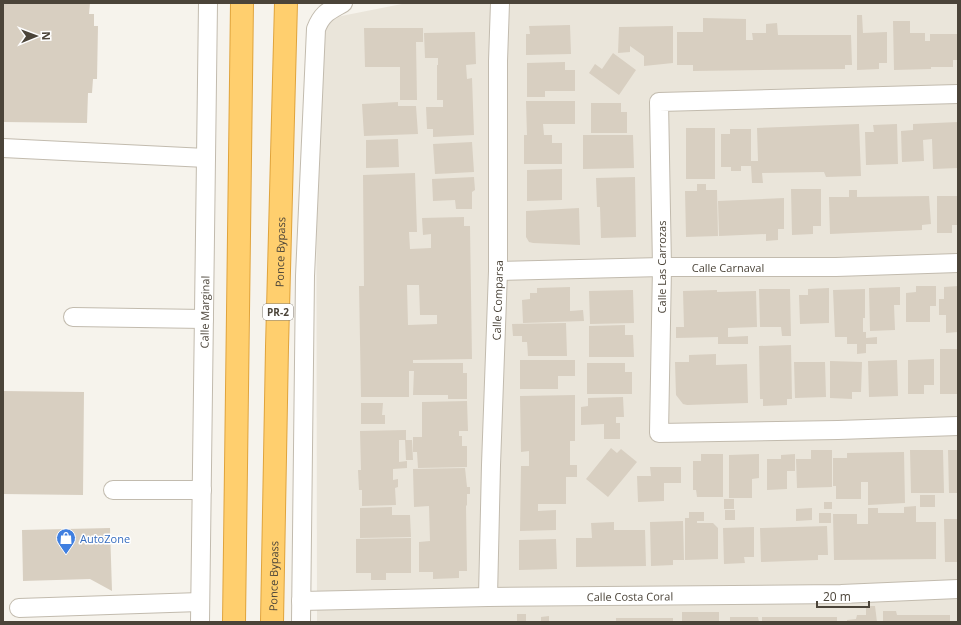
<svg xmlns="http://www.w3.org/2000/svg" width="961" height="625" viewBox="0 0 961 625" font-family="'Open Sans',sans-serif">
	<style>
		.residential { fill: #eae5da }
		.building { fill: #d8cfc1; fill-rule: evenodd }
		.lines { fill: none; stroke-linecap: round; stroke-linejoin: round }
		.minor-casing { stroke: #c2bbae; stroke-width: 20 }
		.highway-casing { stroke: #e0a43c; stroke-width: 24 }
		.minor { stroke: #fff; stroke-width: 18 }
		.highway { stroke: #ffcf6e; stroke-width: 22 }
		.labels { text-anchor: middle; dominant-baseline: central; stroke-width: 3; stroke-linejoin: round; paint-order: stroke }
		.shield { fill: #fff; stroke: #817c74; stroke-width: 1 }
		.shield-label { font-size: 10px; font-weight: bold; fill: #4b4439 }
		.street-label { font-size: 11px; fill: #4b4439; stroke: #fff }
		.shop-label { font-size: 11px; fill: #366cbe; stroke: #fff; text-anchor: start }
	</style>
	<rect width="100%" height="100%" fill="#f6f3ec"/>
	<path class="residential" d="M407,3H958V622H317L316,21Z"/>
	<path class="building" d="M3,3H90L89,14H94V26H98L97,79H93L92,93H88L87,123L3,122Z
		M857,15H862L863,33L887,32V63H879V69L857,70Z
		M703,18L746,19V40H753L752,33H766V24L777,23L778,35H851L852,65H845V69L693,71V65H677V32H703Z
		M893,21H910V33H925V41H930V34H958V60H953V67H931V69L894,70Z
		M570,25L571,54L526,55V34H530L529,26Z
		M673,26V63L644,66V56L630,46V52L618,53L619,27Z
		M364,28H423V42H416L417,100H400V67H365Z
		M475,32L476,64L466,65L467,79L472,78L474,135L433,137V129H427L426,107H443V100H437V65H438V58H425L424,33Z
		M613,53L636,70L619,95L589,73L595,64L602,69Z
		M565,62V70H575V91H545V97H527V63Z
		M526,101H575V124H543L544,135H552V143H562V164H524V135H527Z
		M398,102V106H416L418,134L364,136L362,104Z
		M591,103H621V112H627V133H591Z
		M958,122V168L933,169L932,139L923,140L924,161L902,162L901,131L913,130V124Z
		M859,124L861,176L826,177L824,172L762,173L763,183H752L751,166H741V171H731V167H721V134H730V129H751V161H758L757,128Z
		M897,124L898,164L866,165L865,132H874L873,125Z
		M686,128H715V179H686Z
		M583,135H633L634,168L583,169Z
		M398,139L399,167L366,168V140Z
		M472,142L474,172L435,174L433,144Z
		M562,169V200L527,201V170Z
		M415,173L417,232H409L410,249L431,248V234L423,235L422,218L464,217V226H470L472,359L413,360V363H463V373H467V399H448V395H413L414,371H409V397H361L359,286H364L363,175ZM407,285H419L420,315H437V324L408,325Z
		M474,177L475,190L472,192V209H456L455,200L433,201L432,179Z
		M635,177L636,237L601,238L600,207H597L596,178Z
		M697,184H706V190H717L718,236L686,237L685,191H697Z
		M791,189H821V226H813V234L792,235Z
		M849,190H857V197L929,196L931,224L922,225V230L830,234L829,197H849Z
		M937,196H958V225H952V233H937Z
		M784,198V229H778V240L766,241V234L719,236L718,201Z
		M579,208L580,245L533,243L529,242L526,237V211Z
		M916,286H936V306H930V322H906V293L916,292Z
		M958,286V332L946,333V315H939V299H944V287Z
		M570,287V311L583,310L584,321L523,323L522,300L530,299V293H537V288Z
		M900,287V305H894L895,330L870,331L869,288Z
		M829,288V323L800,324L799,295H808V289Z
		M759,289H790L791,336H782L781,327H760Z
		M865,289V318H863V332H866V338L877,337V344H866V353L857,354V344H847V337H835L833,290Z
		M633,290L634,323L590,324L589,291Z
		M717,290V292L756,291L757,327L728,328V337L748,336V344H718V337L676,338V327H684L683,291Z
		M566,323L567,356H528L527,342H522V336H513L512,324Z
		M625,325V335H633L634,357H589V326Z
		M791,345L792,399H787V405L763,406V399H760L759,346Z
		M940,349H958V394H940Z
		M716,354V365L747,364L748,403L687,405L683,404L676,395L675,362H689V355Z
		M934,359V385H924V394H908V360Z
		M520,360H575V376H558V389H520Z
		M897,360L898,396L869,397L868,361Z
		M830,361L862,362L861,392H852V399L830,398Z
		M794,362H825L826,397L795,398Z
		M587,363H625V372H632V394H587Z
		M3,391L84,392L83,495L3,494Z
		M575,395V441H570V465H577V477H566V504H538V511L556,510V530L520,531L521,466H529V451L521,452L520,396Z
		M623,397L624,417H616V423H620V439H604V424L581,425V407L588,406V398Z
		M467,401L468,431H459V436H462V446H467V467L418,468L417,452H413V437H422V402Z
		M361,403H383L382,415H385V424H361Z
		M406,430V440H412L413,460H406L405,440H399V462L407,461V468L393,469V480L398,479V487L395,488L396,505L362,506V490H359L358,470H361L360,431Z
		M611,448L617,453L621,449L637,462L608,497L586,479Z
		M811,450H832V487L797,488L796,459H811Z
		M910,450H943L944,493H911Z
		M948,450H958V493H949Z
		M904,452L905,503L868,505V482H861V499H836V486H833V458H847V453Z
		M701,454H723V497H697L696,490H693V461H701Z
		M759,454V478L752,479V498H729V455Z
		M795,454V471H787V489L767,490V459H781V455Z
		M650,467H681V483H664V501L638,502L637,476H651Z
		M465,468L467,487H470V494H467V505L466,506L467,571H459V578L433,579V572H419V542L430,541L429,506L414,507L413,469Z
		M920,495H935V507H920Z
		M724,499H734V509H724Z
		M824,502H832V509H824Z
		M916,506V522H936V559L834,560L833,514H857V524H868V508H878V513H904V507Z
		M392,507V515H410L411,537L360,538V508Z
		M812,508V520L796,521V509Z
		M725,510H735V520H725Z
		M689,512H704V521H697V523H713L718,528V559L685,560V518H689Z
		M819,513H831V523H819Z
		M944,519H958V562H945Z
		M683,521L684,560H673V565L651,566L650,522Z
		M614,522V530H645L646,566L576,567V538H592L591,523Z
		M827,526L828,555H818V560L761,562L760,528Z
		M754,527V557H744L745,563L724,564L723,528Z
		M110,528L112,591L90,579L23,581L22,530Z
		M411,538V573H386V580H371V573H356V539Z
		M556,539L557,569L519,570V540Z
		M866,606H875L877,622H847V620L856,619L857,615H866Z
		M883,611H896L897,615H950V622H883Z
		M682,612H719V622H682Z
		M517,614H526V622H517Z
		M549,616V622H541V617Z
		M730,617H758L759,622H730Z
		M762,617H837V622H762Z
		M616,618H673V622H616Z"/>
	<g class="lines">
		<defs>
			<g id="minor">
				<path d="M958,94L659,102L662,267L659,433L838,430L958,426"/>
				<path d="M3,148L206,158"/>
				<path id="s1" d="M498,271L662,267H836L958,263"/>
				<path d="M73,317L204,319"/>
				<path d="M113,490H202"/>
				<path id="s2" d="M488,597L491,465L498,271V61L500,3"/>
				<path id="s3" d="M301,601L488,597L841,594L958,589"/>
				<path d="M19,608L200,602"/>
				<path id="s4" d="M200,622L208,3"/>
				<path d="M301,622L305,276L316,29C322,13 329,11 343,3"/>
			</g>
			<g id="highway">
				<path d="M234,622L242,3"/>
				<path id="s5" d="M272,622L277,347L286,3"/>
			</g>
		</defs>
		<use href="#minor" class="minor-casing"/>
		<use href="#highway" class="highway-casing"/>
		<use href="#minor" class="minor"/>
		<use href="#highway" class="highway"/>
	</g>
	<defs>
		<symbol id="shop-pin" viewBox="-11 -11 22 30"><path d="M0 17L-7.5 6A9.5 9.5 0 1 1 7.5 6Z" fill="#3f7fe0" stroke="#fff"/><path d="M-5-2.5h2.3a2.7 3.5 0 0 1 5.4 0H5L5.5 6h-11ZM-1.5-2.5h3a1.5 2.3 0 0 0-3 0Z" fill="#fff"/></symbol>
	</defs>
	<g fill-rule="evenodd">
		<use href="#shop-pin" x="55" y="527" width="22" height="30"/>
	</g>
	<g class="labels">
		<rect class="shield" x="263" y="304" width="30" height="16" rx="3"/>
		<g class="shield-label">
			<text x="278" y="312">PR-2</text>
		</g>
		<g class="street-label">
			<text stroke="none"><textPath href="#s5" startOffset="370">Ponce Bypass</textPath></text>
			<text transform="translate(661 267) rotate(-90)">Calle Las Carrozas</text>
			<text stroke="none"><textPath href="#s1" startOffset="230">Calle Carnaval</textPath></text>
			<text stroke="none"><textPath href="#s2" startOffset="297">Calle Comparsa</textPath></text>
			<text stroke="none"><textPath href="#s4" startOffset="310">Calle Marginal</textPath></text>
			<text stroke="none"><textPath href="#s5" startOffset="46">Ponce Bypass</textPath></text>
			<text stroke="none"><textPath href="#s3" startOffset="329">Calle Costa Coral</textPath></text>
		</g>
		<g class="shop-label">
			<text x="80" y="538">AutoZone</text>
		</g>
	</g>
	<rect width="961" height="625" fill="none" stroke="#4b4439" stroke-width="8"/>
	<g transform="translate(36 36) rotate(89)" stroke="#ffffff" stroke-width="3" paint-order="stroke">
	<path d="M0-3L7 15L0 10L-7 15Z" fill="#4b4439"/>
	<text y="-6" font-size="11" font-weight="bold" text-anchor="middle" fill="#4b4439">N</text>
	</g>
	<path d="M817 601v6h52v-6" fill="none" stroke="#4b4439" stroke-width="2"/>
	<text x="823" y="601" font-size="12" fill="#4b4439" stroke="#ffffff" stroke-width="3" paint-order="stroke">20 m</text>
</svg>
